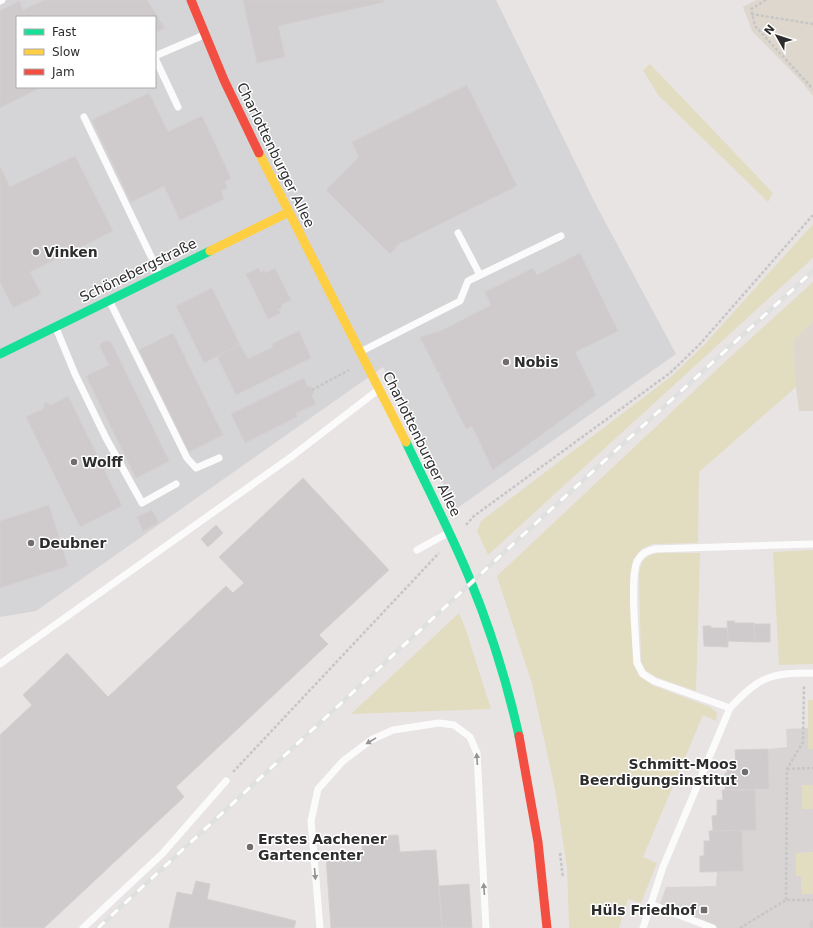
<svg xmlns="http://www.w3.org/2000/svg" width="813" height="928" viewBox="0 0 813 928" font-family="'DejaVu Sans',sans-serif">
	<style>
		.industrial { fill: #d5d4d6; fill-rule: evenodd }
		.green { fill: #e2dcc1 }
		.cemetery { fill: #ddd7cd }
		.plaza { fill: #d9d4d4 }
		.building { fill: #cfcacb; stroke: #d5d0d0 }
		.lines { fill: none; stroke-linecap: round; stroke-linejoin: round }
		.path { stroke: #c6c6c6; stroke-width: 2.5; stroke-dasharray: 3 2; stroke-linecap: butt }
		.lane { stroke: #fcfbfb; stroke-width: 7 }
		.fast { stroke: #16e098; stroke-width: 9 }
		.slow { stroke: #ffcf43; stroke-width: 9 }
		.jam { stroke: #f24e42; stroke-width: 9 }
		.rail-casing { stroke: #dfe0e0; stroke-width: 4.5 }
		.rail { stroke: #fff; stroke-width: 3; stroke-dasharray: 9; stroke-linecap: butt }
		.oneway { fill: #949494 }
		.poi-dot { fill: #6f6d6d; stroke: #fff; stroke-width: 1.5 }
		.labels { text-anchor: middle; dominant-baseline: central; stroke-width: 3; stroke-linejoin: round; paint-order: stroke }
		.street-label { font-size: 14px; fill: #2d2d2d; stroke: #fff }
		.poi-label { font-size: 14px; font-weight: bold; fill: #2d2d2d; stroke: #fff; text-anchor: start }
	</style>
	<rect width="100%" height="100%" fill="#e9e4e4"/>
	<path class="industrial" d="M0,0H496L595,203L676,354L456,509L383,367L36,611L0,617ZM17,17H155V87H17Z"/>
	<path class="green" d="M650,64L773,193L768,202L658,95L643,70Z
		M813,224V258L488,555L477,531L481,521L673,375L703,346Z
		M813,282V322L793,340L796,387L699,472L698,543L653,544L641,549L633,560L630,575L633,662L639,676L652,685L712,708L717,713L716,721L703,715L643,857L657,863L641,903L628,899L619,928H569L567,867L555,789L532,684L497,576L728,359Z
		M813,550V664L779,665L773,552Z
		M657,553H700L696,691L656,677L645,670L641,660L639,576C641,562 642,557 657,553Z
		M459,613L465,627L491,709L351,714Z
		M808,700H813V749H808Z
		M802,784L813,785V809H802Z
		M813,852V894H802L801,877L796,876V853Z"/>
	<path class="cemetery" d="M756,0H813V96L800,80L752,31L743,7Z
		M813,322V411H799L796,387L793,340Z"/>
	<path class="plaza" d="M808,728V749H813V785H802V809H813V852L796,853V876H801L802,894H813V921L810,922V928H713L659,907L666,887L716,886L717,872L743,871L742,830H756L755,790L769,789L768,749L787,747L786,729Z"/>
	<path class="building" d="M44,0H147L165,28L155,33V17H17V87H42L0,108V11L19,1L23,10Z
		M243,0H383L384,2L278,26L285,57L257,63Z
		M467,85L517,186L402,243L401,242L390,254L326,190L359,157L352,142Z
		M149,93L168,132L202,116L231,178L224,182L228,188L221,191L224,199L180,220L164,186L131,202L92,120Z
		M75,156L113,231L30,272L41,294L13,308L0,282V166L10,187Z
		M580,253L618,331L575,352L596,395L493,470L472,426L466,429L439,375H441L440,372L438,373L420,337L441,331L491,305L485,292L533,268L537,275Z
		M258,268L261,272L264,270L265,273L275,268L291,300L281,305L282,307L278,309L281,313L268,319L246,274Z
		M212,288L240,345L204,363L176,306Z
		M299,331L311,358L236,395L217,356L240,345L248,359L273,347L272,344Z
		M173,333L223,435L189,452L139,350Z
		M107,341L111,342L169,461L136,478L86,376L109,365L100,347L101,343Z
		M304,378L307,386L311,387L314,392L312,396L316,404L296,413L297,417L245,443L231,414Z
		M68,396L122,506L80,527L26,417L43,409L45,402L51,405Z
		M303,478L389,570L319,635L328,644L176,787L184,797L44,928H0V735L32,705L23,695L67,653L108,697L226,586L233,593L244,583L219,557Z
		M49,505L68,566L0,588V521Z
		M152,510L159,523L143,531L137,517Z
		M216,525L223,533L208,547L201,539Z
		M727,621H735L734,623H754L755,642L728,641Z
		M754,624H770V642H755Z
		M703,626H711V628H728V647L704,646Z
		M768,749L769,789L725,790V773H727V766H736L735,750Z
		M722,790H755L756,830L713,831L712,816L717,815V800H723Z
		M742,830L743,871L700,872V856H704V841H710L709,831Z
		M398,835L400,852L436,850L442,928H331L326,858L363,855L361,837Z
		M196,881L210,884L207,899L296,921L294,928H169L177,892L192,895Z
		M469,884L472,928H442L439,886Z
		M810,921H813V928H810Z"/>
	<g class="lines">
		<path class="path" d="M766,0L751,9L755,26L813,89
			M751,14L813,24
			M312,390L349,370
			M466,525L474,516L670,373L700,344L813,215
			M787,769L813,768
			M233,772L439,553
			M560,853L563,878
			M786,900L787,769L803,742L804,685
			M740,928L786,900H813"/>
		<path class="lane" d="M0,1L2,0
			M155,56L204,35
			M155,58L178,107
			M84,117L159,273
			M458,233L480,275
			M110,302L187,458L196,468L219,458
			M56,328L75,374L106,438L142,503L176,484
			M362,351L460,301L468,281L561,236
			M417,550L448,533
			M0,664L291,457L378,390
			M730,708L654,681L643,674L637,663C636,643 629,574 638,560C642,553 647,551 655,549L813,544
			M650,904L713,928
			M83,928L162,854L226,781
			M320,928L311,821L318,789L343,761L371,740L393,730L439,723L454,725L470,737L477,753L486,928
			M643,928L663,867L730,708C760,676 770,673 813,673"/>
		<path class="fast" d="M0,354L210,251
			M406,442C427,487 450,531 469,577C490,628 507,682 519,736"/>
		<path class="slow" d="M259,153L406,442
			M210,251L289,212"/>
		<path class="jam" d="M191,0L224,80L259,153
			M519,736L538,842L547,928"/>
		<defs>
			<path id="rail" d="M98,928L524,534L813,271"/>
		</defs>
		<use href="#rail" class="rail-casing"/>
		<use href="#rail" class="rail"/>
	</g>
	<defs><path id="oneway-solid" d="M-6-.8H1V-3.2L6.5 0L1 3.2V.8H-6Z"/></defs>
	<g class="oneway">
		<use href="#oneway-solid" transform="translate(371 741) rotate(149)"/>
		<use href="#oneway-solid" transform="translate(477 759) rotate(-94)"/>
		<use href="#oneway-solid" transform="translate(315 874) rotate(85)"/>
		<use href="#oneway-solid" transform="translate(484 889) rotate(-94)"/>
	</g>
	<g class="poi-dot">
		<circle cx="36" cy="252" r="4"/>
		<circle cx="506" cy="362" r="4"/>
		<circle cx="74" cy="462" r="4"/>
		<circle cx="31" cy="543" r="4"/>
		<circle cx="745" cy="772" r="4"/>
		<circle cx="250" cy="847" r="4"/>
		<rect x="700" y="906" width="8" height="8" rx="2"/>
	</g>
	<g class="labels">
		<g class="street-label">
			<text transform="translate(276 155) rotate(64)">Charlottenburger Allee</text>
			<text transform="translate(138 270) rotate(-26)">Schönebergstraße</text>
			<text transform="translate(422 444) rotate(64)">Charlottenburger Allee</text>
		</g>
		<g class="poi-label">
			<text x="44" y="252">Vinken</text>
			<text x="514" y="362">Nobis</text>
			<text x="82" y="462">Wolff</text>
			<text x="39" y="543">Deubner</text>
			<text x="737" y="764" text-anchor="end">Schmitt-Moos<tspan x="737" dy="16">Beerdigungsinstitut</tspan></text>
			<text x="258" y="839">Erstes Aachener<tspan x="258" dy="16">Gartencenter</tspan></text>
			<text x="696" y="910" text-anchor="end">Hüls Friedhof</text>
		</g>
	</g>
	<rect x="16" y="16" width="140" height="72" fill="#ffffff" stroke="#ababab"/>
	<rect x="24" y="29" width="20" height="6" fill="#16e098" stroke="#ababab"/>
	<text x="52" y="36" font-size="12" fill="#2d2d2d">Fast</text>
	<rect x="24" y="49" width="20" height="6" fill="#ffcf43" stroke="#ababab"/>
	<text x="52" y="56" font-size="12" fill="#2d2d2d">Slow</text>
	<rect x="24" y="69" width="20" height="6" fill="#f24e42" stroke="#ababab"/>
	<text x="52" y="76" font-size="12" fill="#2d2d2d">Jam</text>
	<g transform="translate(777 36) rotate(309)" stroke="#ffffff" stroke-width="3" paint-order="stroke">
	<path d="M0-3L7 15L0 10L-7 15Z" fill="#2d2d2d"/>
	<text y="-6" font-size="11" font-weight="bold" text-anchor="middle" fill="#2d2d2d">N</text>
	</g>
</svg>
